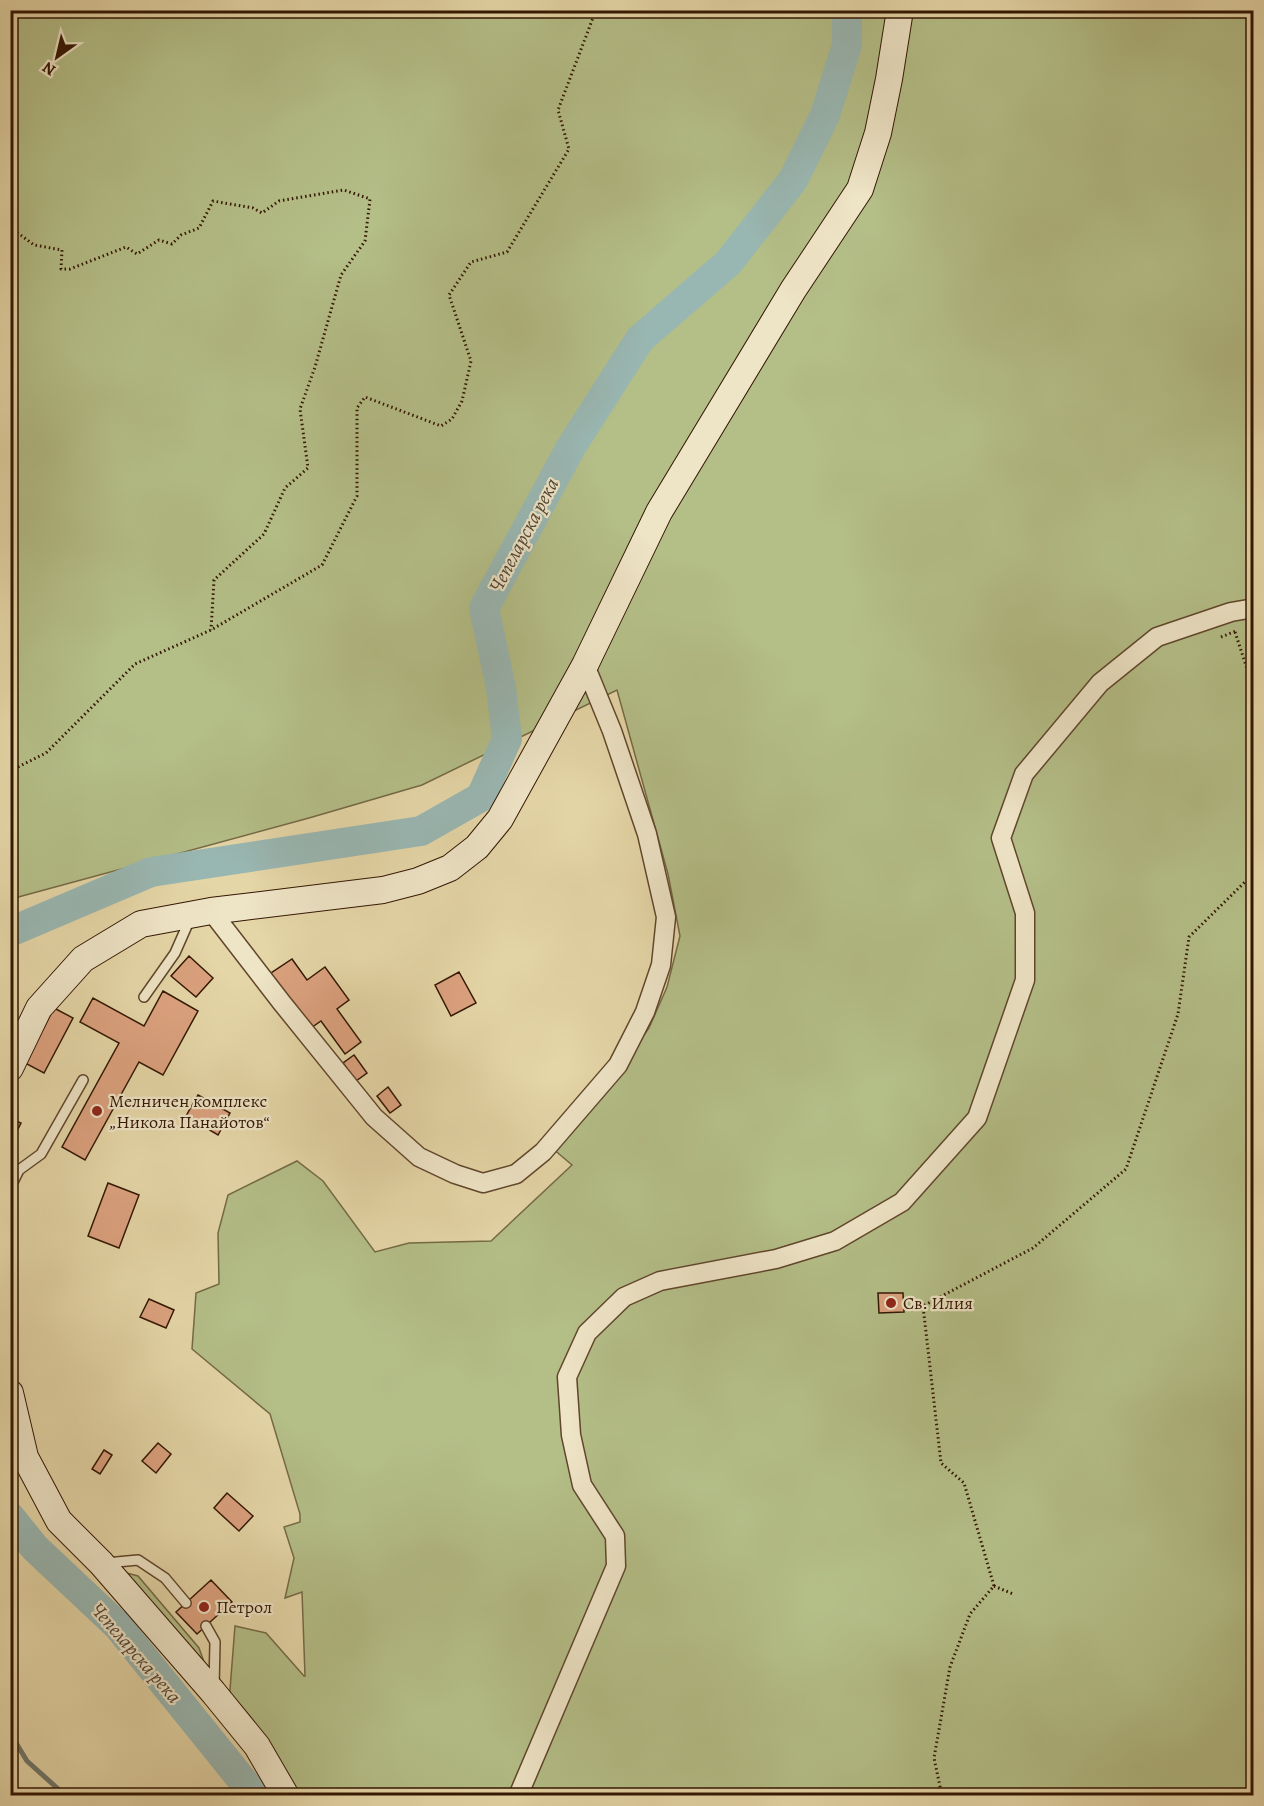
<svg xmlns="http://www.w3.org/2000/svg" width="1264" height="1806" viewBox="0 0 1264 1806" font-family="Alegreya,serif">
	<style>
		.green { fill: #b4be87; stroke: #746a45; stroke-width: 1.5 }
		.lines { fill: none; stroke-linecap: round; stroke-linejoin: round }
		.stream { stroke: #70776c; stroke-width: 5 }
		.river { stroke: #99b7b2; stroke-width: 30 }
		.building { fill: #dca27f; stroke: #331603; stroke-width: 1.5 }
		.service-casing { stroke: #60462c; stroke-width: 12 }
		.minor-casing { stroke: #60462c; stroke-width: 21 }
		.secondary-casing { stroke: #331603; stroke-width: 28 }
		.path { stroke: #331603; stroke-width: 3; stroke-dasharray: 1.5 3; stroke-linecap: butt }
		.service { stroke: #eee4c6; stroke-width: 9 }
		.minor { stroke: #eee4c6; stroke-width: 18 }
		.secondary { stroke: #eee4c6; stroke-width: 26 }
		.poi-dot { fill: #8f2418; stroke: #eee4c6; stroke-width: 2 }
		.labels { text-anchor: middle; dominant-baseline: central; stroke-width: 4.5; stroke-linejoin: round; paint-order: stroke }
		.poi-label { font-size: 18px; fill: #331603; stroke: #eee4c6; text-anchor: start }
		.water-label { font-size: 20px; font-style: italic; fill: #524638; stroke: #eee4c6 }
	</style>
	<rect width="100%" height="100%" fill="#e5d6a7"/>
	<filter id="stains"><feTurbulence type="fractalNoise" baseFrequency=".00333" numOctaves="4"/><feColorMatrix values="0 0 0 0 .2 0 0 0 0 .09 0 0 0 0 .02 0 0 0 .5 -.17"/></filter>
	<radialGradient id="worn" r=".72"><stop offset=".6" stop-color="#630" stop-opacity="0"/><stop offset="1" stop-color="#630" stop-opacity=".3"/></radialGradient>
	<path class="green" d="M11,11H1253V1795H287L229,1702L235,1626L266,1633L304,1676H305L302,1592L285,1598L294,1558L284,1527L300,1522V1514L270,1414L192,1349L196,1293L219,1284L218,1233L228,1195L297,1161L323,1181L375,1252L409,1243L491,1241L572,1165L552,1148L621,1068L649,1028L667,987L680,936L668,874L617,690L422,785L309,818L11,899Z
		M119,1571L138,1576L199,1648L204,1662Z"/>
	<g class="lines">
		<path class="stream" d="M10,1733L27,1761L66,1796"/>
		<path class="river" d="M10,932L151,872L421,831L481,797L507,739L501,688L484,608L571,447L640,339L728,263L793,180L825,115L847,45V10
			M10,1517L35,1548L118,1626L255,1796"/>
	</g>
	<path class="building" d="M189,956L213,978L196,997L171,976Z
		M292,959L307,980L325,967L349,1000L337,1009L361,1042L345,1054L321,1021L308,1030L268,975Z
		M459,972L476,1003L451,1016L435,985Z
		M163,991L198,1011L163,1075L139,1062L85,1160L62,1147L119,1043L80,1022L93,998L144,1026Z
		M54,1008L73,1018L44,1073L25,1063Z
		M354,1055L367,1073L356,1081L343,1063Z
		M388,1087L401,1105L390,1113L377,1096Z
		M198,1095L230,1113L218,1135L186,1116Z
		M10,1118L21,1123L10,1145Z
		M108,1183L139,1195L119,1248L88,1236Z
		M878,1293H903L904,1312L879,1313Z
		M149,1299L174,1310L166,1328L140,1317Z
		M158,1443L171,1454L156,1473L142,1461Z
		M104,1450L112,1455L100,1474L92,1469Z
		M227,1493L253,1516L239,1531L214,1508Z
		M211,1580L232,1602L197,1634L176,1612Z"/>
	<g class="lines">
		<defs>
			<path id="service" d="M144,997L175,953L190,919
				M10,1188L19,1170L41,1154L83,1080
				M106,1563L138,1560L165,1578L186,1603
				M206,1626L215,1642L214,1687"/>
			<path id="minor" d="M211,911L282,1003L374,1117L419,1157L455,1174L483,1183L516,1174L543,1152L618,1065L645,1012L661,965L666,917L647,834L612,731L585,665
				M518,1796L616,1566L615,1536L582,1485L571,1435L567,1377L587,1333L624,1297L660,1281L776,1259L835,1241L902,1202L977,1118L1025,980V913L1001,838L1024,774L1100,683L1157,637L1231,612L1254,608"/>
			<path id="secondary" d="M10,1068L39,1008L83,959L141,924L211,911L383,890L418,881L450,868L477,847L500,819L585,665L659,512L793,290L860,189L878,133L889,79L900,10
				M10,1393L25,1457L59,1521L101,1563L213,1692L257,1746L286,1796"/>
		</defs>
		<use href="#service" class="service-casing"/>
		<use href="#minor" class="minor-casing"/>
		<use href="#secondary" class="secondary-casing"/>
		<path class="path" d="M10,227L34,245L62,250L61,269H70L126,247L137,254L159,240L172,244L181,235L199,228L213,201L253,208L262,213L279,201L344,190L370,199L365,241L341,275L315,367L300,409L308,468L285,488L264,534L214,580L211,630
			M1235,632L1254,690
			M1221,637L1236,631
			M10,771L46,753L135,664L211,630L322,565L357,496V408L365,397L441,426L452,419L462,401L471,361L449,295L471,262L507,252L569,149L558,110L596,10
			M994,1586L1013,1594
			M10,1792L13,1796
			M942,1796L934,1758L950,1667L970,1614L994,1586L964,1483L941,1463L923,1306L1033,1248L1126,1169L1178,1014L1189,937L1254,873"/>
		<use href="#service" class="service"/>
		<use href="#minor" class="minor"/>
		<use href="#secondary" class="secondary"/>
	</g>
	<g class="poi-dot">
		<circle cx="97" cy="1111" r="6"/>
		<circle cx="891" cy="1303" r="6"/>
		<circle cx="204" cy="1607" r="6"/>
	</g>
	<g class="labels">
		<g class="poi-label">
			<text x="109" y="1101">Мелничен комплекс<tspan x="109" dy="21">„Никола Панайотов“</tspan></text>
			<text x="903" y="1303">Св. Илия</text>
			<text x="216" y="1607">Петрол</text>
		</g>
		<g class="water-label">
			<text transform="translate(524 535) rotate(-62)">Чепеларска река</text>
			<text transform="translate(136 1653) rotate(49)">Чепеларска река</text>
		</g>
	</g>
	<rect width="1264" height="1806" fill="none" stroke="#e5d6a7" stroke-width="36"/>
	<rect x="12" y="12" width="1240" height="1782" fill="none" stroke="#331603" stroke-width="3"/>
	<rect x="18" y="18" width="1228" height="1770" fill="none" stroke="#331603" stroke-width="1.5"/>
	<g transform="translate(57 57) rotate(214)" stroke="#eee4c6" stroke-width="4.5" paint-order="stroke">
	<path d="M0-4.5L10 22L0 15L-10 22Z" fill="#331603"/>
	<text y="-9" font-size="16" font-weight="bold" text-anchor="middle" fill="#331603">N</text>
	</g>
	<rect width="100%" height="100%" filter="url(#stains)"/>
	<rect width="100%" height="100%" fill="url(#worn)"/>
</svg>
